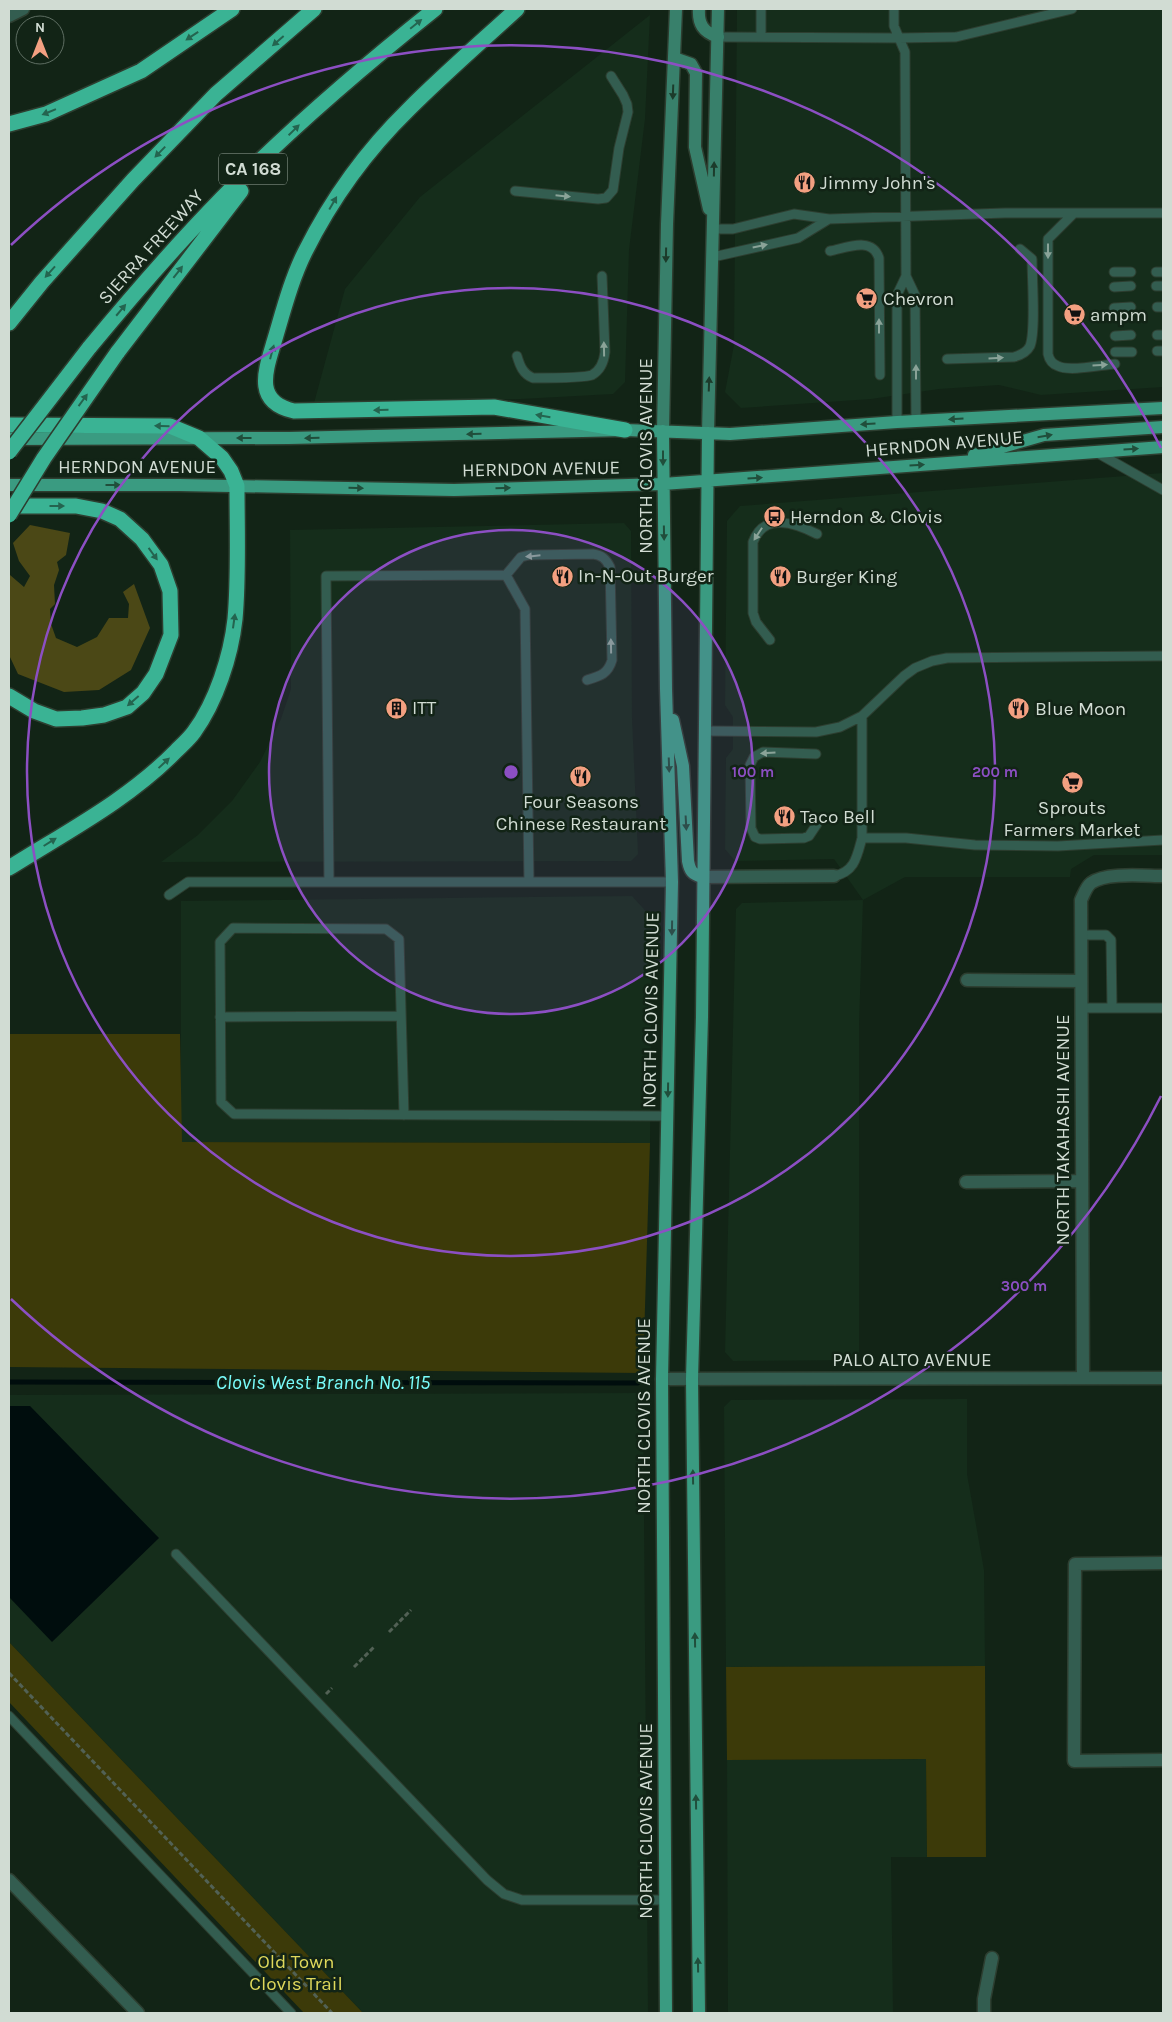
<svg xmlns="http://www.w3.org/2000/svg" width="1172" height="2022" viewBox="0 0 1172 2022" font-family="Karla,sans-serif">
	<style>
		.built { fill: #152d1b }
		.green { fill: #3c3a09 }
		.forest { fill: #4b4816 }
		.water { fill: #000d0d }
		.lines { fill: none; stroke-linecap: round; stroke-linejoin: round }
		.stream { stroke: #000d0d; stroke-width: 5 }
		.service-casing { stroke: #2d3e30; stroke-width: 11 }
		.minor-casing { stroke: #2d3e30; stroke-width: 15 }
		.secondary-casing { stroke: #2d3e30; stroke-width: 15 }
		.primary-casing { stroke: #2d3e30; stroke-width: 15 }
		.motorway-casing { stroke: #2d3e30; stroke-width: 18 }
		.path { stroke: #526155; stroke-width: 3; stroke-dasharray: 5 2.5; stroke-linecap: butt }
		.service { stroke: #335d50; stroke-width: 9 }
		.minor { stroke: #335d50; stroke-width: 12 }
		.secondary { stroke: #38806b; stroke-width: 12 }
		.primary { stroke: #3a9b81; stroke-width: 12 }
		.motorway { stroke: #3ab394; stroke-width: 15 }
		.motorway-bridge-casing { stroke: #2d3e30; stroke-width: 18; stroke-linecap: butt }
		.motorway-bridge { stroke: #3ab394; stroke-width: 15 }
		.oneway { fill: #24644f }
		.oneway2 { fill: #1c3b2b }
		.oneway3 { fill: #8aa398 }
		.oneway4 { fill: #204e3b }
		.ring { fill: none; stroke: #8c4fc3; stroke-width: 2.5 }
		.labels { text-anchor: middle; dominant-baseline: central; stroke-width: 5; stroke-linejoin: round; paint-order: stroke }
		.shield { fill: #122416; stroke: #98a59a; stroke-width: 1 }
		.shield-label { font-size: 18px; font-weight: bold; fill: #d1dcd3 }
		.poi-label { font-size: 19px; fill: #d1dcd3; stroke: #122416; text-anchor: start }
		.street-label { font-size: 19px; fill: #d1dcd3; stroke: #122416 }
		.park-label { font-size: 19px; fill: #dfd85b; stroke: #122416 }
		.water-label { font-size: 20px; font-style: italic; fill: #79fdfb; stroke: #122416 }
		.centre { fill: #8c4fc3; stroke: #122416; stroke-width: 2.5 }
		.ring-label { font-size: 15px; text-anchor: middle; font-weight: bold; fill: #8c4fc3; stroke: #122416; stroke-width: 5; stroke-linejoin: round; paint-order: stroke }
	</style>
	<rect width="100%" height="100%" fill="#122416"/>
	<path class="built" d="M737,9H1163V387L1041,395L999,385L939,389L871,399L741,408L725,392L734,345Z
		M650,15L645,119L629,250L625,382L613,394L521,399L324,404L314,403L345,289L420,197Z
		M1163,473V855H1094L1071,869L1070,877H905L863,900L859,1026V1360L733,1361L725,1352L736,909L742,903L863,900L834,859L735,861L725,849L726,758L733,749V717L725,705L727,521L740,506Z
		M624,523L631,531L632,718L638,854L631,861L161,862L198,835L232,801L260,762L281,719L291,689L290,530Z
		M632,896L652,918L650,1143L181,1142V901Z
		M643,1393L648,2013H363L9,1642V1395Z
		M967,1399V1474L984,1570L985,1666L726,1667L724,1407L731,1400Z
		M926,1759L927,1857H891L893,2013H728L727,1760Z"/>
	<path class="green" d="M9,1034H180L182,1142L650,1143L643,1373L9,1367Z
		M9,1642L363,2013H304L9,1702Z
		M985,1666L986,1857H927L926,1759L727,1760L726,1667Z"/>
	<path class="forest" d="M30,525L70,533L66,555L57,562L59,570L54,585L55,604L50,609L51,624L56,638L77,647L97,637L109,618H128L129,604L123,592L134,584L150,628L131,670L99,690L64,692L18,674L9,655V577L10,575L24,587L30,576L19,561L13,543Z"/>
	<path class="water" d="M9,1406H30L159,1538L52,1642L9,1597Z"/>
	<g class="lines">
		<path class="stream" d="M9,1382L638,1383"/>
		<defs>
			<path id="service" d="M761,9V37
				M718,37L899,38L894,26V9
				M515,191L598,199L606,198L613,190L619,148L628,112L627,104L623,95L611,76
				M1074,213L1048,239V354C1049,359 1052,364 1058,366C1069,372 1101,365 1115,364
				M713,229H733L794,214L829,219L1005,213H1163
				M830,251C846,248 872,236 879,258L880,375
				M713,257L798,238L829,219
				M1114,272H1131
				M1156,272H1163
				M906,276L915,295L916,421
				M1156,286H1163
				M1114,287L1131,286
				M1157,307H1163
				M1114,308L1131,307
				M1157,335H1163
				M1115,336L1131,335
				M1157,351H1163
				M1115,352H1132
				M517,356C520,366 523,374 533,378C544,378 585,378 592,375C601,370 604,361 605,352L602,276
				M947,359L1014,357C1021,355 1027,352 1030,346C1036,331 1032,278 1032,259L1020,249
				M897,422V295L906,276L905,52L899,38L956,37L1072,9
				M1096,452L1163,490
				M506,575L521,557L529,555L593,554C602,555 606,559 610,567L612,660C608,674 600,676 587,680
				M770,640L756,622L753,613V542C764,512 795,523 817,534
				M862,716V838
				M706,731L816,732L840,727L862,716L904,676L915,668L932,661L947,658L1163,656
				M816,754L763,752L754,757L750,765L751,828L755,837L760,839L804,838L809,836L817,824
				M834,876C855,872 857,856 862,838H906L975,845L1058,846L1163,840
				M329,882L326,576L506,575L525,609L529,882
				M169,895L188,882H672
				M1081,935H1106L1111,940L1112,1008
				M1081,1008H1163
				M220,1017L401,1016
				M404,1115L399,939L386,929L233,928L220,942L221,1102L234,1114L668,1116
				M176,1554L487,1880L504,1894L522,1900H665
				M9,1716L291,2013"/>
			<path id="minor" d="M9,16L23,9
				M702,877L834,876
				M967,980L1081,981
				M966,1182L1081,1181
				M1083,1378L1081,900C1084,894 1086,887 1091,883C1106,872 1145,876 1163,876
				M662,1379L1163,1378
				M1163,1563L1075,1564L1074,1761L1163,1760
				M9,1880L138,2013
				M984,2013V1999L992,1958"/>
			<path id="secondary" d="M699,9C698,24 703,32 718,37
				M674,58L691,64L696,73L695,147L709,209
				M663,431L667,224L676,9
				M708,433L718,9"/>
			<path id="primary" d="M663,431L666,689L672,882L662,1379L666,2013
				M9,439L289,438L625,430L730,434L897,422L1163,408
				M974,455L1044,435L1163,427
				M9,485H179L454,490L663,484L1163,447
				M673,720L683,766L688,861C690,871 692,874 702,877
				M699,2013L692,1379L702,1017L708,433"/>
			<path id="motorway" d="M517,9C481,42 444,74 409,109C367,150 331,200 305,252C291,280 283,312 274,342C265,372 254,402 294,411L494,407L625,430
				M9,124L46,114L141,71L232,9
				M9,323L42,282L133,180L216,94L314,9
				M89,348C132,296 176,245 223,197C289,130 361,68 435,9
				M117,353L241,191
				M9,425L170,426L199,438L222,458L231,471L237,486C237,530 239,575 235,619C231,656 216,702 194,732C189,739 182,745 176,751C128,800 66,832 9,868
				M9,506H76L102,511L120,519L142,539L161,565L170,591L171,635L156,674L143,693L127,707L104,715L82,718L56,719L34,711L9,696"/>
		</defs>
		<use href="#service" class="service-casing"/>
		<use href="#minor" class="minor-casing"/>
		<use href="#secondary" class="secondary-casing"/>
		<use href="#primary" class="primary-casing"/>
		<use href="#motorway" class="motorway-casing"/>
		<path class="path" d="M389,1632L411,1610
			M354,1667L375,1646
			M9,1673L332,2013
			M326,1694L332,1688"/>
		<use href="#service" class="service"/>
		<use href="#minor" class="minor"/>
		<use href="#secondary" class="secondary"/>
		<use href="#primary" class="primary"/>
		<use href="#motorway" class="motorway"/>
		<defs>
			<path id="motorway-bridge" d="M9,452L89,348
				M9,515L44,458L117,353"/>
		</defs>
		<use href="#motorway-bridge" class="motorway-bridge-casing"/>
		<use href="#motorway-bridge" class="motorway-bridge"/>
	</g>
	<defs><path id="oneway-solid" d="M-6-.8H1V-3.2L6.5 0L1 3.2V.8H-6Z" transform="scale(1.25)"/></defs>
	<g class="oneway">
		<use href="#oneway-solid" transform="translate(416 24) rotate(-39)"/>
		<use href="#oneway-solid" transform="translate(192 36) rotate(146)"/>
		<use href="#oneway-solid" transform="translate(278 41) rotate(139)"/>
		<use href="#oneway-solid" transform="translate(49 112) rotate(158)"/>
		<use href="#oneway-solid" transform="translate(294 130) rotate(-44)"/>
		<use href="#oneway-solid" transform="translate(160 152) rotate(134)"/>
		<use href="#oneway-solid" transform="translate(333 203) rotate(-60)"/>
		<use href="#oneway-solid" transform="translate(50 272) rotate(132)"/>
		<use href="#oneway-solid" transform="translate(178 272) rotate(-52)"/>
		<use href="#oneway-solid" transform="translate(121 310) rotate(-50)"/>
		<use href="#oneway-solid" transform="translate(272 352) rotate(-75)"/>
		<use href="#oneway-solid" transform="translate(83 400) rotate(-54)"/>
		<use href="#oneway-solid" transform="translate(381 410) rotate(179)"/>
		<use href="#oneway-solid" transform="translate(543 416) rotate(-170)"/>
		<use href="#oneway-solid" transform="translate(162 426) rotate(-179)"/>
		<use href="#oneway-solid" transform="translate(57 506)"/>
		<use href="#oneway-solid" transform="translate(153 554) rotate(54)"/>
		<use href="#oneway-solid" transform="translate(234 621) rotate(-82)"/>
		<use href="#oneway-solid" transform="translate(133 701) rotate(139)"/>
		<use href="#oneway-solid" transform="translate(164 763) rotate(-43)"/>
		<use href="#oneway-solid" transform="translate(50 842) rotate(-32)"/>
	</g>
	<g class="oneway2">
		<use href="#oneway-solid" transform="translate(673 92) rotate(92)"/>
		<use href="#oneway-solid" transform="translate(714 169) rotate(-89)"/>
		<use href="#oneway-solid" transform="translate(666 255) rotate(91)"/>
		<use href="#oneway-solid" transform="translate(709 384) rotate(-88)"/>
	</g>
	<g class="oneway3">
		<use href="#oneway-solid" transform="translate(563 196) rotate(6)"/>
		<use href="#oneway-solid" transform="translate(760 246) rotate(-12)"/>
		<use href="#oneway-solid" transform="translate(1048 251) rotate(90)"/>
		<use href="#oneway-solid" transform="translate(879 326) rotate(-90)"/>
		<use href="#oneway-solid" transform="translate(604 349) rotate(-91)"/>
		<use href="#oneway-solid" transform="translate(996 358) rotate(-4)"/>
		<use href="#oneway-solid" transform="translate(1100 365) rotate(-4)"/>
		<use href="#oneway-solid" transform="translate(916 372) rotate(-90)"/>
		<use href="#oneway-solid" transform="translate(758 534) rotate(123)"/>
		<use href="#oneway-solid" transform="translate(533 556) rotate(174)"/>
		<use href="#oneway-solid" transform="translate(611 646) rotate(-91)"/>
		<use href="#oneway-solid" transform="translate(768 753) rotate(176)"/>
	</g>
	<g class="oneway4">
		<use href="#oneway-solid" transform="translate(956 419) rotate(177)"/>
		<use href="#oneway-solid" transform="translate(868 424) rotate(176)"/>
		<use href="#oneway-solid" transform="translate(474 434) rotate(179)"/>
		<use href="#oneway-solid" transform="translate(1045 436) rotate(-10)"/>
		<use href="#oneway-solid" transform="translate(244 438) rotate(180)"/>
		<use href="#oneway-solid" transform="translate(312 438) rotate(179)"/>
		<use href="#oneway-solid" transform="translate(1131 449) rotate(-3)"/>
		<use href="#oneway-solid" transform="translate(663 458) rotate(90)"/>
		<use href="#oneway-solid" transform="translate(917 465) rotate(-4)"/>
		<use href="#oneway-solid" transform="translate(755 478) rotate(-4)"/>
		<use href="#oneway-solid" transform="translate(113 485)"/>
		<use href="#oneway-solid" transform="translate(356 488) rotate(1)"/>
		<use href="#oneway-solid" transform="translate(503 488) rotate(-1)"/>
		<use href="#oneway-solid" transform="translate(664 533) rotate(89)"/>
		<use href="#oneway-solid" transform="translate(669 765) rotate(88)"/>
		<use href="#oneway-solid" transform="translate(686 823) rotate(87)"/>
		<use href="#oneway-solid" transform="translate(672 928) rotate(91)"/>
		<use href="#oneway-solid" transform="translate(668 1090) rotate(91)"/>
		<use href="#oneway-solid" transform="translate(693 1477) rotate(-91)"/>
		<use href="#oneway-solid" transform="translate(695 1640) rotate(-91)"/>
		<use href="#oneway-solid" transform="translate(696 1802) rotate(-91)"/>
		<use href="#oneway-solid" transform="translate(698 1965) rotate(-91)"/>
	</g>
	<circle cx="511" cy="772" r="242" fill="#8c4fc3" fill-opacity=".12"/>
	<g class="ring">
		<circle cx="511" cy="772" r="242"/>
		<circle cx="511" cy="772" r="484"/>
		<path d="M1161 1096A726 726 0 0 1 11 1299M11 245A726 726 0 0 1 1161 448"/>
	</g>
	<defs>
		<symbol id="restaurant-disc" viewBox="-11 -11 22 22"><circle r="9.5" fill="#f3a081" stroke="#122416"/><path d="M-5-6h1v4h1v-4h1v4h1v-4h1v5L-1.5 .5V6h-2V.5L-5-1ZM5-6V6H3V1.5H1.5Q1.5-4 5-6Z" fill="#111"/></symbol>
		<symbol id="supermarket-disc" viewBox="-11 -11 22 22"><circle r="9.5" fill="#f3a081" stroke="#122416"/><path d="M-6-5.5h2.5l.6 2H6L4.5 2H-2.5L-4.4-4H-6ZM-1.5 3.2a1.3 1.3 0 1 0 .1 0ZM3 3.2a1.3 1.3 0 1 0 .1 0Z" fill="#111"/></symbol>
		<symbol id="bus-disc" viewBox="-11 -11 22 22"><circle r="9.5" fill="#f3a081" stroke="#122416"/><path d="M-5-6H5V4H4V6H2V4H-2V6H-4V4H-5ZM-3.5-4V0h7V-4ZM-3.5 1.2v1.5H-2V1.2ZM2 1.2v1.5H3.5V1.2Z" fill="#111"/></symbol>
		<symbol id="building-disc" viewBox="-11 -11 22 22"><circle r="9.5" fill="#f3a081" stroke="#122416"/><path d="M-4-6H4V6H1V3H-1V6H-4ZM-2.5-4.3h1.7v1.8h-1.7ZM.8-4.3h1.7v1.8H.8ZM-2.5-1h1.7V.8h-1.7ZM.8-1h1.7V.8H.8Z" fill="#111"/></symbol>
	</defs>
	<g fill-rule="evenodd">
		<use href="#restaurant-disc" x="792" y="170" width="25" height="25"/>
		<use href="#supermarket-disc" x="854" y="286" width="25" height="25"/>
		<use href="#supermarket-disc" x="1062" y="302" width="25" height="25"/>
		<use href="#bus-disc" x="762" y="504" width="25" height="25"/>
		<use href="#restaurant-disc" x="550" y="564" width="25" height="25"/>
		<use href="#restaurant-disc" x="768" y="564" width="25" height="25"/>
		<use href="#building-disc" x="384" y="696" width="25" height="25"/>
		<use href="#restaurant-disc" x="1006" y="696" width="25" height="25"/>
		<use href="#restaurant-disc" x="568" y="764" width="25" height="25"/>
		<use href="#supermarket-disc" x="1060" y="770" width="25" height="25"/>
		<use href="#restaurant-disc" x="772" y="804" width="25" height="25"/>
	</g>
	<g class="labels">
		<rect class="shield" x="219" y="153.5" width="68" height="31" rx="4"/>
		<g class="shield-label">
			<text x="253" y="169">CA 168</text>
		</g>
		<g class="poi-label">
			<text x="820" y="183">Jimmy John's</text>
			<text x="883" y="299">Chevron</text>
			<text x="1090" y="315">ampm</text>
			<text x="790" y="517">Herndon &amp; Clovis</text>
			<text x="578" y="576">In-N-Out Burger</text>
			<text x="796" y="577">Burger King</text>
			<text x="412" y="708">ITT</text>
			<text x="1035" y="709">Blue Moon</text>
			<text x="581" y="802" text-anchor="middle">Four Seasons<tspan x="581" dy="22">Chinese Restaurant</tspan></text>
			<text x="1072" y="808" text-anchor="middle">Sprouts<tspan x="1072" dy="22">Farmers Market</tspan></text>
			<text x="800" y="817">Taco Bell</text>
		</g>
		<g class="street-label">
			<text transform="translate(151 247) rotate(-48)">SIERRA FREEWAY</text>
			<text transform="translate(944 444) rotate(-5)">HERNDON AVENUE</text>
			<text transform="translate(646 456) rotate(-90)">NORTH CLOVIS AVENUE</text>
			<text x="137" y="467">HERNDON AVENUE</text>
			<text transform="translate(541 469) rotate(-1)">HERNDON AVENUE</text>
			<text transform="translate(651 1010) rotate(-89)">NORTH CLOVIS AVENUE</text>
			<text transform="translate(1063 1130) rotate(-90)">NORTH TAKAHASHI AVENUE</text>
			<text x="912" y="1360">PALO ALTO AVENUE</text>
			<text transform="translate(644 1416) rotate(-90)">NORTH CLOVIS AVENUE</text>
			<text transform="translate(646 1821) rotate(-90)">NORTH CLOVIS AVENUE</text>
		</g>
		<g class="park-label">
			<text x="296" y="1962">Old Town<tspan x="296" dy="22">Clovis Trail</tspan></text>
		</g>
		<g class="water-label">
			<text x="323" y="1382">Clovis West Branch No. 115</text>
		</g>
	</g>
	<circle cx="511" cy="772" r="8" class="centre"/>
	<g class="ring-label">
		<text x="753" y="777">100 m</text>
		<text x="995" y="777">200 m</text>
		<text x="1024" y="1291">300 m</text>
	</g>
	<rect width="1172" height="2022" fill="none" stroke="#d1dcd3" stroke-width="20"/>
	<g transform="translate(40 40)"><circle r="24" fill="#122416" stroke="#5e6e62"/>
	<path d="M0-4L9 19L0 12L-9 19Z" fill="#f3a081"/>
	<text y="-8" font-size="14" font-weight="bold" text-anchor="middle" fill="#d1dcd3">N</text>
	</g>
</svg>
